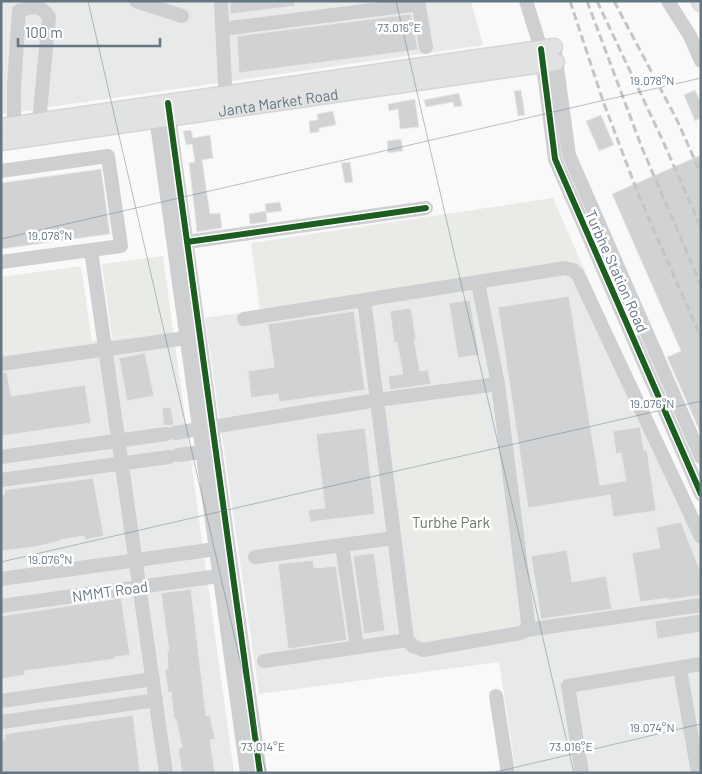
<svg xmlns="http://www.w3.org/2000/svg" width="702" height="774" viewBox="0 0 702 774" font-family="Barlow,sans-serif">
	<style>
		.built { fill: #e8e9e9 }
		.green { fill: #e8ebe6 }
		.building { fill: #d0d2d3; stroke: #e8e8e8 }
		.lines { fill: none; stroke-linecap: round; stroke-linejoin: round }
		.major-casing { stroke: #d5d6d7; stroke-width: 19 }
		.minor { stroke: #cecfd0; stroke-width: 14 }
		.major { stroke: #e1e2e2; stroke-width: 16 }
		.rail { stroke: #c3c5c6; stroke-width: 3; stroke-dasharray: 8 4; stroke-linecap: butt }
		.cycleway-casing { stroke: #fff; stroke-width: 9 }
		.cycleway { stroke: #1b5e20; stroke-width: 6 }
		.ticks { fill: none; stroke: #657683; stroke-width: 1; stroke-opacity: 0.45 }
		.labels { text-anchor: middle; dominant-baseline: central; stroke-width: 5; stroke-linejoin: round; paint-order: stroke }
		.street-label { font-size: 15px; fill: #657683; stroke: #fff }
		.park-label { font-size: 15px; fill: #687a64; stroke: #fff }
		.ticks-label { font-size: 12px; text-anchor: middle; fill: #657683; stroke: #fff; stroke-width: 5; stroke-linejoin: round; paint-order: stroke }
	</style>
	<rect width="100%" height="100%" fill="#f9f9f9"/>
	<path class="built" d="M1,1H471L483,45L42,108V109L1,114Z
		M581,262L701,535V773H516L499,662L259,694L205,318Z
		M173,330L234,773H1V354Z"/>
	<path class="green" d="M553,198L581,262L260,310L251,243Z
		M163,256L173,330L112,338L102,264Z
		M81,266L92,341L1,354V277Z
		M482,402L513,628L420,641L389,415Z"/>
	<path class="building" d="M230,1H294L295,6L230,14Z
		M411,14L418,50L239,73L237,36Z
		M521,90L525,115L518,116L514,91Z
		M695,90L701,103V118L695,121L684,95Z
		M459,93L462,106L454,107L453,102L426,107L424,100Z
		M415,99L419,127L400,129L398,109L389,111L388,104Z
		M333,111L336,125L319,128V132L310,133L309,121L318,120L317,114Z
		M601,115L614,145L599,151L586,121Z
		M191,130L193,138L210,135L213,158L202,160L210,214L220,213L222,228L197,232L189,163L195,162L192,144L186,145L183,131Z
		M401,139L403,151L388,153L387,141Z
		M701,155V432H700L667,357L681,351L612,194Z
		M350,162L353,182L345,183L341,163Z
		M101,169L110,234L1,249V183Z
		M280,202L282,211L266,213L265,204Z
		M266,211L267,222L250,224L249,214Z
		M569,296L600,485L626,481L621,453L616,454L613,431L640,427L644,451L647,450L656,511L613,517L610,495L528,508L498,307Z
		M470,300L479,355L458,358L449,303Z
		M411,308L416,339L414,340L420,371L428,370L431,384L390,390L388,376L403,374L397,342L394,343L390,311Z
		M354,311L365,390L279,402L278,394L251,398L248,371L274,367L268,324Z
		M145,353L154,396L127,401L119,358Z
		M7,372L11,396L85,385L91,423L1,436V373Z
		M171,407L174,424L170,426L164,425L162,408Z
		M365,428L375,514L310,522L308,510L325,508L316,434Z
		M93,478L104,536L85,540L84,536L60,540V541L34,547L1,551V494H5L4,490Z
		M681,522L701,573V595L668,600V598L640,602L632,553L660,548L656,527Z
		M567,550L572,582L606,576L612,609L541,619L531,556Z
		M374,553L385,631L364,634L353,556Z
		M313,560L314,568L336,566L347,640L288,649L278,564Z
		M191,589L206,716L210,715L215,739L210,740L215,773H182L178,748H182L176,719H174L171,692L168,693L165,669L168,668L167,651H169L161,593Z
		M121,598L130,655L115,657V659L24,671L25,675L1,679V616Z
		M701,614V632L657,639L655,621Z
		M133,715L140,773H1V739H5V734Z"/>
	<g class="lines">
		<defs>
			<g id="major">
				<path d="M700,1L701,3"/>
				<path d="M1,127L554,47"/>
				<path id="s1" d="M1,142L556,62"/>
			</g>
		</defs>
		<use href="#major" class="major-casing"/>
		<path class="minor" d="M136,1L182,16
			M221,1L226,105
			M418,1L426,47
			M526,1L541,49L555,159L701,494
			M668,1L690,36L701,61
			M222,29L419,4
			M555,53L569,155L701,457
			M168,109L260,773
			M155,110L247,773
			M14,125V86L19,11C32,6 40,4 49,17L39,122
			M1,171L108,156L121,246L1,262
			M187,242L426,208
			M91,250L166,773
			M478,283L498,384
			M244,319L565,268L573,270L578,275L701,537
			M1,364L186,338
			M498,384L528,622L527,630L520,633L423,650L413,646L407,640L377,400Z
			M175,433L377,400L364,300
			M178,455L210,451
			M1,457L166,434
			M1,480L169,457
			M342,545L357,647
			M255,557L394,538
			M1,579L216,549
			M1,606L219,576
			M527,630L701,605
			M264,661L407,640
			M680,669L698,773
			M496,696L508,773
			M1,701L153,679
			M1,722L156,700
			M582,773L568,686L701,664"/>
		<use href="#major" class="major"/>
		<path class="rail" d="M570,1L603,101L637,191L701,338
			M587,1L642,148L701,285
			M597,1L662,139L701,228
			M614,1L677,120L701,174"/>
		<defs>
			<path id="cycleway" d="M541,49L555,159L701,494
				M168,103L260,773
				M187,242L426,208"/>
		</defs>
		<use href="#cycleway" class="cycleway-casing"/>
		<use href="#cycleway" class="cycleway"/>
	</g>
	<path class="ticks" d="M88,1L266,773M396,1L574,773M1,239L701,78M1,562L701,401M491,773L701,724"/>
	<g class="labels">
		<g class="street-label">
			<text stroke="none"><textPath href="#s1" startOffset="280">Janta Market Road</textPath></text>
			<text transform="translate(617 271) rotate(66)">Turbhe Station Road</text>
			<text transform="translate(110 591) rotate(-8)">NMMT Road</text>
		</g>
		<g class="park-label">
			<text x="451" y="522">Turbhe Park</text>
		</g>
	</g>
	<g class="ticks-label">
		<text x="399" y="32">73.016°E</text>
		<text x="652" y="85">19.078°N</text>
		<text x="50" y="240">19.078°N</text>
		<text x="652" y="408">19.076°N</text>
		<text x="50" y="564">19.076°N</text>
		<text x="652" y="732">19.074°N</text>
		<text x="263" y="751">73.014°E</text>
		<text x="571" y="751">73.016°E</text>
	</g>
	<rect width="702" height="774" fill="none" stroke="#657683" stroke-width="5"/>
	<path d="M18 38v8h142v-8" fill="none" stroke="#657683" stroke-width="2.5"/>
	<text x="25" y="38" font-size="15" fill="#657683" stroke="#ffffff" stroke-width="4" paint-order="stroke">100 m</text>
</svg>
